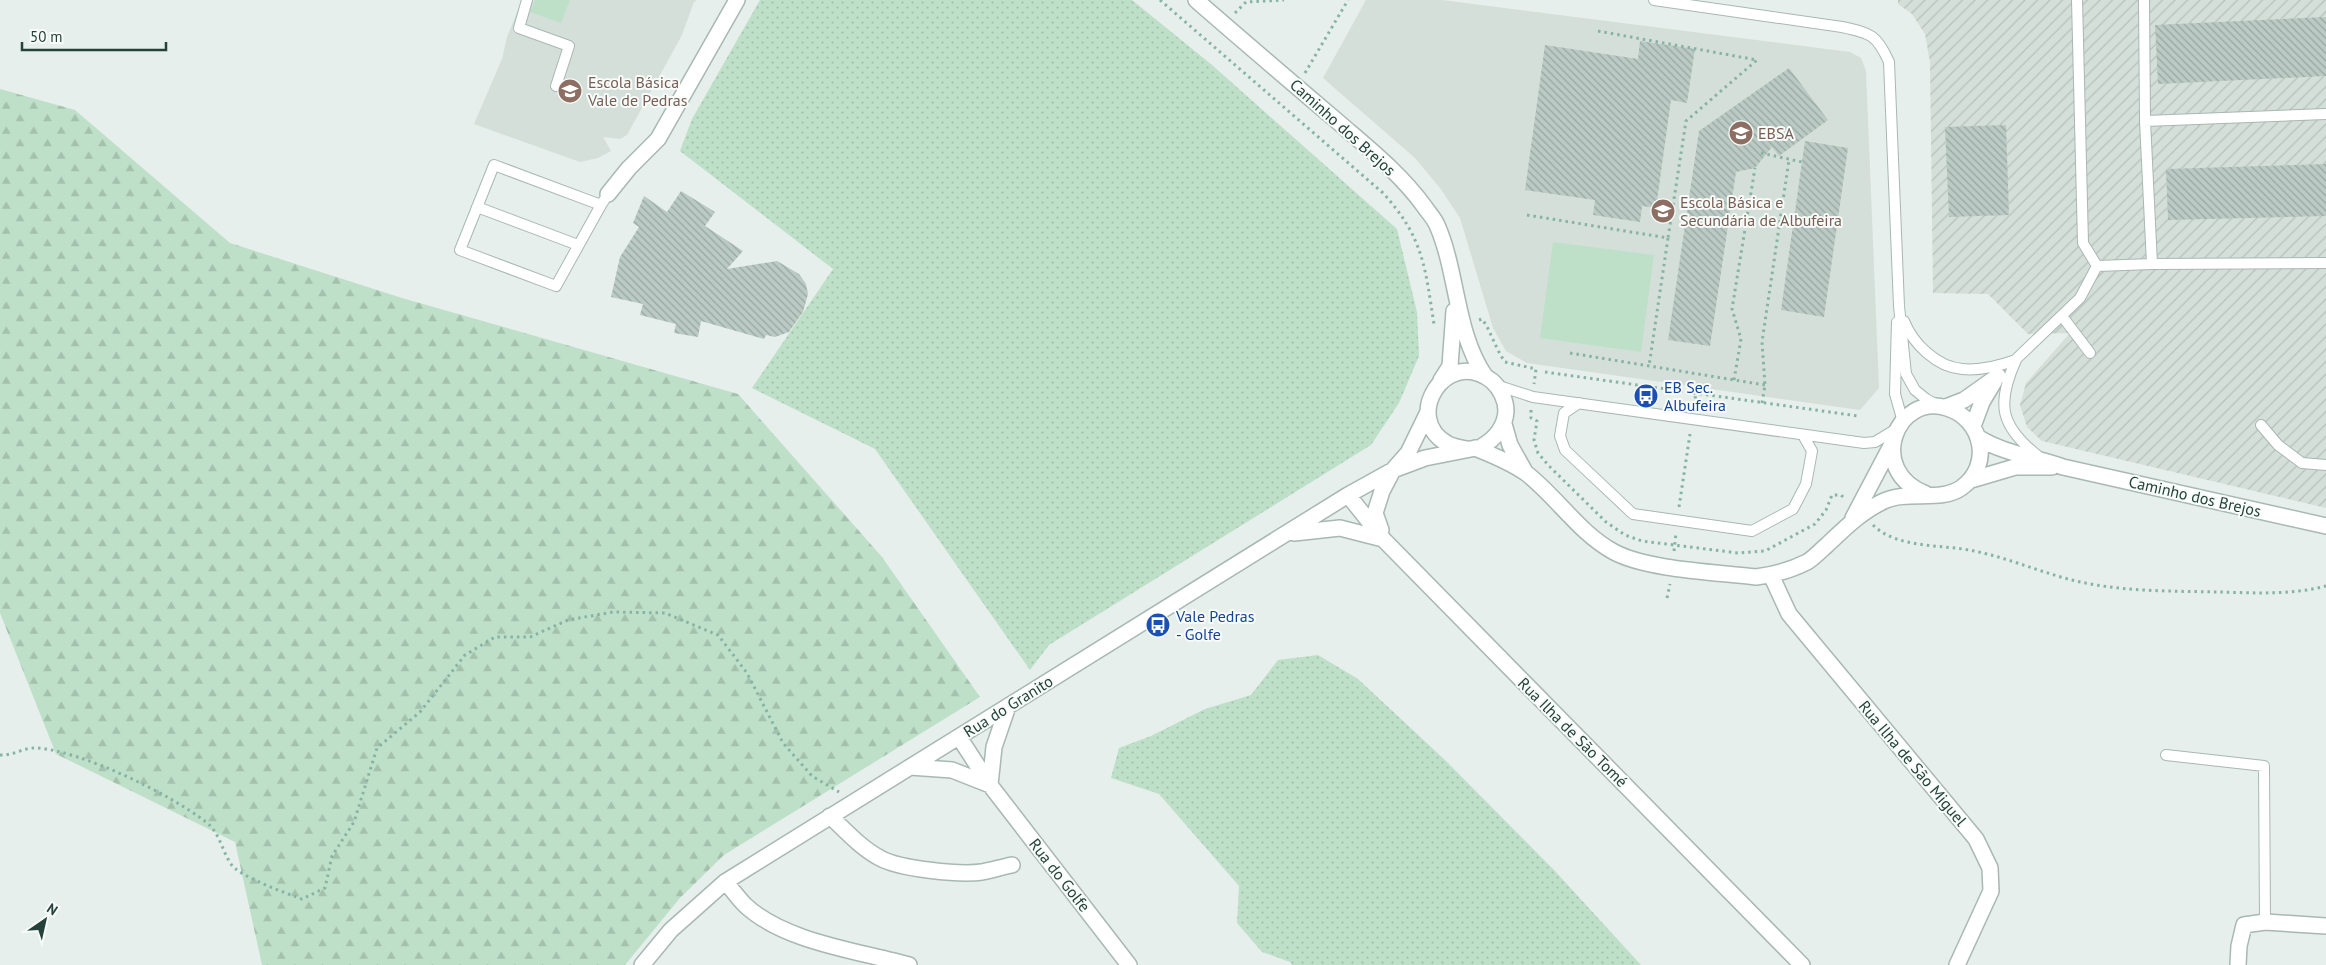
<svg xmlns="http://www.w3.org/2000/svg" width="2326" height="965" viewBox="0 0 2326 965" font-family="'PT Sans',sans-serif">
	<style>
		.built { fill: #d4dfda }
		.industrial { fill: url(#industrial-furrows) }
		.grass { fill: url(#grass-dots) }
		.forest { fill: url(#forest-firs) }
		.pitch { fill: #bfe0c8 }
		.building { fill: url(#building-back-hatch) }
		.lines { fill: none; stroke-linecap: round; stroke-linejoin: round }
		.service-casing { stroke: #a8b8b2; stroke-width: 12 }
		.minor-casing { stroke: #a8b8b2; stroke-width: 18 }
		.path { stroke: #86b3a5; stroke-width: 3; stroke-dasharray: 2.5 4; stroke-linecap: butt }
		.service { stroke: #fff; stroke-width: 10 }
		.minor { stroke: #fff; stroke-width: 15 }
		.labels { text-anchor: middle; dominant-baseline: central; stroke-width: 4; stroke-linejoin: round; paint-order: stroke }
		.education-label { font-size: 16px; fill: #785e54; stroke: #f7fbf9; text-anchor: start }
		.street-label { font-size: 16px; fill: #24423a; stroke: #f7fbf9 }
		.transit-label { font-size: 16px; fill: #164399; stroke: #f7fbf9; text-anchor: start }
	</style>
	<defs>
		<pattern id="industrial-furrows" width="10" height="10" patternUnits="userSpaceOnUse" patternTransform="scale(1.25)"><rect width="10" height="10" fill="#d4dfda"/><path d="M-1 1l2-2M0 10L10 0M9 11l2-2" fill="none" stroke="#b6c1bc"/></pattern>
		<pattern id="grass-dots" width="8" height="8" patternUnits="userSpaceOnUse" patternTransform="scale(1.25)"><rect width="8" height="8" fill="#bfe0c8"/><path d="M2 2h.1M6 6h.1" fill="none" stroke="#a4c1ad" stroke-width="1.8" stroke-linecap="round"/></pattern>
		<pattern id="forest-firs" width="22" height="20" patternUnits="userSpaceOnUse" patternTransform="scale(1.25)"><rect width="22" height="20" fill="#bfe0c8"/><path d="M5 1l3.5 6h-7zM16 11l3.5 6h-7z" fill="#a4c1ad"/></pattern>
		<pattern id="building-back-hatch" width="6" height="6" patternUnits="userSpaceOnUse" patternTransform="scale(1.25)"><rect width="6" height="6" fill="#bbcac4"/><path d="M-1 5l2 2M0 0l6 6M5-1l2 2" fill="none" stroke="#98a6a0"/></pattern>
	</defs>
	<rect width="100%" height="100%" fill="#e6efeb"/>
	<path class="built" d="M522,0H697L694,2L682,35L627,135L620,139L603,137L611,151L598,158L580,162L474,124L502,59L507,37Z
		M1366,0H1442L1850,52L1861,58L1866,71L1879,388L1860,410L1527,363L1506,351L1493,328L1460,218L1440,188L1415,158L1323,78Z"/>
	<path class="industrial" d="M1898,0H2326V508L2042,441L2027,427L2020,405L2026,383L2070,333L2028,334L1988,294L1933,293L1930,62L1925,34L1912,14L1898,4Z"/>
	<path class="grass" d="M760,0H1132L1212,65L1397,229L1417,312L1419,356L1399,403L1371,445L1049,645L1030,670L875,449L752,388L833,269L680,151L692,119Z
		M1318,655L1358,679L1445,760L1554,870L1641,965H1292L1290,962L1262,952L1237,923L1239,886L1159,794L1111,778L1119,748L1151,736L1205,709L1251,695L1278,660Z"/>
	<path class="forest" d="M0,89L75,110L230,243L402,298L738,394L882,557L980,697L724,855L680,898L625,965H262L235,842L56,754L0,613Z"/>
	<path class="pitch" d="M535,0H570L561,23L530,12Z
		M1553,242L1654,255L1641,352L1540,338Z"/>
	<path class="building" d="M2326,17V76L2158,84L2155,25Z
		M1640,41L1695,49L1687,103L1671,100L1656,208L1642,206L1640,222L1593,215L1595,200L1525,190L1545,45L1638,59Z
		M1789,68L1828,120L1779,156L1772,147L1755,168L1736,172L1710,346L1668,340L1699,131Z
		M2006,125L2009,215L1949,217L1945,127Z
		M1805,141L1848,148L1824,317L1781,310Z
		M2326,164V216L2168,220L2166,169Z
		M681,191L715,212L705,226L743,251L727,269L777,261L799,274L806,284L808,294L803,312L789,332L775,337L766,335L764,339L701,321L698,337L674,333L676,324L640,315L643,304L611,297L620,257L639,227L633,223L644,196L667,212Z"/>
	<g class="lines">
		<defs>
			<path id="service" d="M527,0L519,28L569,46L556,86
				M1654,0L1842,27C1871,33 1877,35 1889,62L1899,306L1906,374L1915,390L1926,399L1937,405
				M2077,0L2083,243L2097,266
				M2145,121L2326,114
				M601,205L556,286L460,250L494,165L601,205L608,194
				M477,207L578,245
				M2152,264L2326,263
				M2097,266L2152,264L2145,121L2144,0
				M2062,316L2090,353
				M1904,321C1913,344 1937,367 1962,369C1980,371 1999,366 2016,360
				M1897,322L1895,394L1903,422
				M2016,360C1996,404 2000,426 2038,456
				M2012,363L2080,298L2097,266
				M1496,385L1533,397L1864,443L1875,442L1898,428
				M1579,403L1564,413L1560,436L1565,450L1633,514L1752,531L1793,509L1806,484L1812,451L1803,435
				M2261,425L2278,445L2302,463L2326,465
				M2166,755L2264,766L2265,922"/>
			<path id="minor" d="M1196,0C1243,41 1290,81 1337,121C1368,148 1400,173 1424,206C1428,212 1434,218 1437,225C1458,273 1455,332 1485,376
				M608,194L629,168L658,139L737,0
				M1441,380L1450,366L1454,311
				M1946,407L1964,400L1998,376
				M1504,424L1510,445L1524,470
				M1973,426L1982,402L1994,382
				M1979,438C2005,454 2036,457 2063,467L2326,526
				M1475,448C1493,455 1510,462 1526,473C1557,497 1579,533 1614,552C1648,570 1716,572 1756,577C1773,575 1791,570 1807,562C1814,558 1821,550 1827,545C1844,529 1862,511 1884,501C1908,490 1941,502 1961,488C1993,466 1983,419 1947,408C1897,392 1865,470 1926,494
				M1971,480L2015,467H2052
				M1348,495L1383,539L1802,965
				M1853,518L1892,444
				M1381,530L1375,513L1382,491L1393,470L1408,453L1428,412
				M1294,533L1340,528L1383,539
				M1771,575L1789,614L1976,839L1990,868L1991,891L1957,965
				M959,737L990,785L1129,965
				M910,767L952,770L990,785L994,747L1008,706
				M830,816C846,831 861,848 880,858C899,869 960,875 982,872C992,870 1002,867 1012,865
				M725,882C732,889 738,898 745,905C784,942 859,951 909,965
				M642,965L671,930L725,882L1348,495L1393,470L1425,458L1481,447C1495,439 1505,428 1506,411C1506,400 1500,388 1492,381C1446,345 1401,419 1448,444C1454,447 1461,448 1467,449
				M2238,965L2239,946L2244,925L2265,922L2326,926"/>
		</defs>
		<use href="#service" class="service-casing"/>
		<use href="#minor" class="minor-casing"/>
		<path class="path" d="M1160,0L1383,193C1424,238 1425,268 1434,324
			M1235,13L1246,2L1284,0
			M1598,31L1757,60L1686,121L1668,238
			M1305,73L1348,0
			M1761,153L1802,162
			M1527,215L1668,238L1649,366
			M1479,320L1482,319C1491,331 1495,348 1505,362L1536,369L1534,384
			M1570,353L1765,385
			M1545,372L1858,416
			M1734,380L1741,339L1732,309L1755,168
			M1762,403L1765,385L1762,342L1789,160
			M1694,405L1696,393
			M1531,410V418L1537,421L1534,440L1538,453L1549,466L1606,522L1625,535L1642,541L1738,553L1765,551L1815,524L1826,510L1832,495H1841L1845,499
			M1679,507L1690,434
			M1873,525C1897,549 1942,544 1974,551C2009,558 2042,573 2076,581C2123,592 2173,591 2220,592C2255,593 2293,595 2326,586
			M1674,551L1676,533
			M1667,598L1670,584
			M0,755C13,756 24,747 37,748C82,751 170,794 206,822C220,833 222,851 231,864C238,876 288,894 302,899L325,888L332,856L354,822L377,748L420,712L465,655L495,637H530L568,620L613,612L665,613L718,635L747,673L783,743L812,776L839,792"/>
		<use href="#service" class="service"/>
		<use href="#minor" class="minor"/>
	</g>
	<defs>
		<symbol id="school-disc" viewBox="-11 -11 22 22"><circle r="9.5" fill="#8d6e63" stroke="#f7fbf9"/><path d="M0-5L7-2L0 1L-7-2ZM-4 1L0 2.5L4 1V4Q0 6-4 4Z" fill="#fff"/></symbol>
		<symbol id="bus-disc" viewBox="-11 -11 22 22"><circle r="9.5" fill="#1a4fb4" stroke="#f7fbf9"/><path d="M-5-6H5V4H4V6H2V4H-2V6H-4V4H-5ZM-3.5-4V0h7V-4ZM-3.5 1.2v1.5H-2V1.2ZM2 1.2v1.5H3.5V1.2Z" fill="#fff"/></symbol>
	</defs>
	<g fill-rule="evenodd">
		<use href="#school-disc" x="556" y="77" width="28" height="28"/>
		<use href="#school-disc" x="1727" y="119" width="28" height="28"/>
		<use href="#school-disc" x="1649" y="197" width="28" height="28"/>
		<use href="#bus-disc" x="1632" y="382" width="28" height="28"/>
		<use href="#bus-disc" x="1144" y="611" width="28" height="28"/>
	</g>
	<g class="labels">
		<g class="education-label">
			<text x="588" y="82">Escola Básica<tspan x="588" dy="18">Vale de Pedras</tspan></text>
			<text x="1758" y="133">EBSA</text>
			<text x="1680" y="202">Escola Básica e<tspan x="1680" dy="18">Secundária de Albufeira</tspan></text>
		</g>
		<g class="street-label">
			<text transform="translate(1343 127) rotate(42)">Caminho dos Brejos</text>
			<text transform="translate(2195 496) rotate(13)">Caminho dos Brejos</text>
			<text transform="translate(1008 706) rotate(-32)">Rua do Granito</text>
			<text transform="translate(1573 732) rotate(45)">Rua Ilha de São Tomé</text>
			<text transform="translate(1913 763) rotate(50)">Rua Ilha de São Miguel</text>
			<text transform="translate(1060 875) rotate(52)">Rua do Golfe</text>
		</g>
		<g class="transit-label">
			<text x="1664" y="387">EB Sec.<tspan x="1664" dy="18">Albufeira</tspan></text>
			<text x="1176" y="616">Vale Pedras<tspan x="1176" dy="18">- Golfe</tspan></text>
		</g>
	</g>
	<g transform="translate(45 920) rotate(34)" stroke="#f7fbf9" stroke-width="4" paint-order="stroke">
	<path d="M0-4L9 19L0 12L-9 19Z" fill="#24423a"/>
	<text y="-8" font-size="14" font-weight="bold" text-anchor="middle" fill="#24423a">N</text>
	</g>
	<path d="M22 42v8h144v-8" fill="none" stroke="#24423a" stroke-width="2.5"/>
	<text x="30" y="42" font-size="15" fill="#24423a" stroke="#f7fbf9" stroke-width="4" paint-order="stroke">50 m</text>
</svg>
